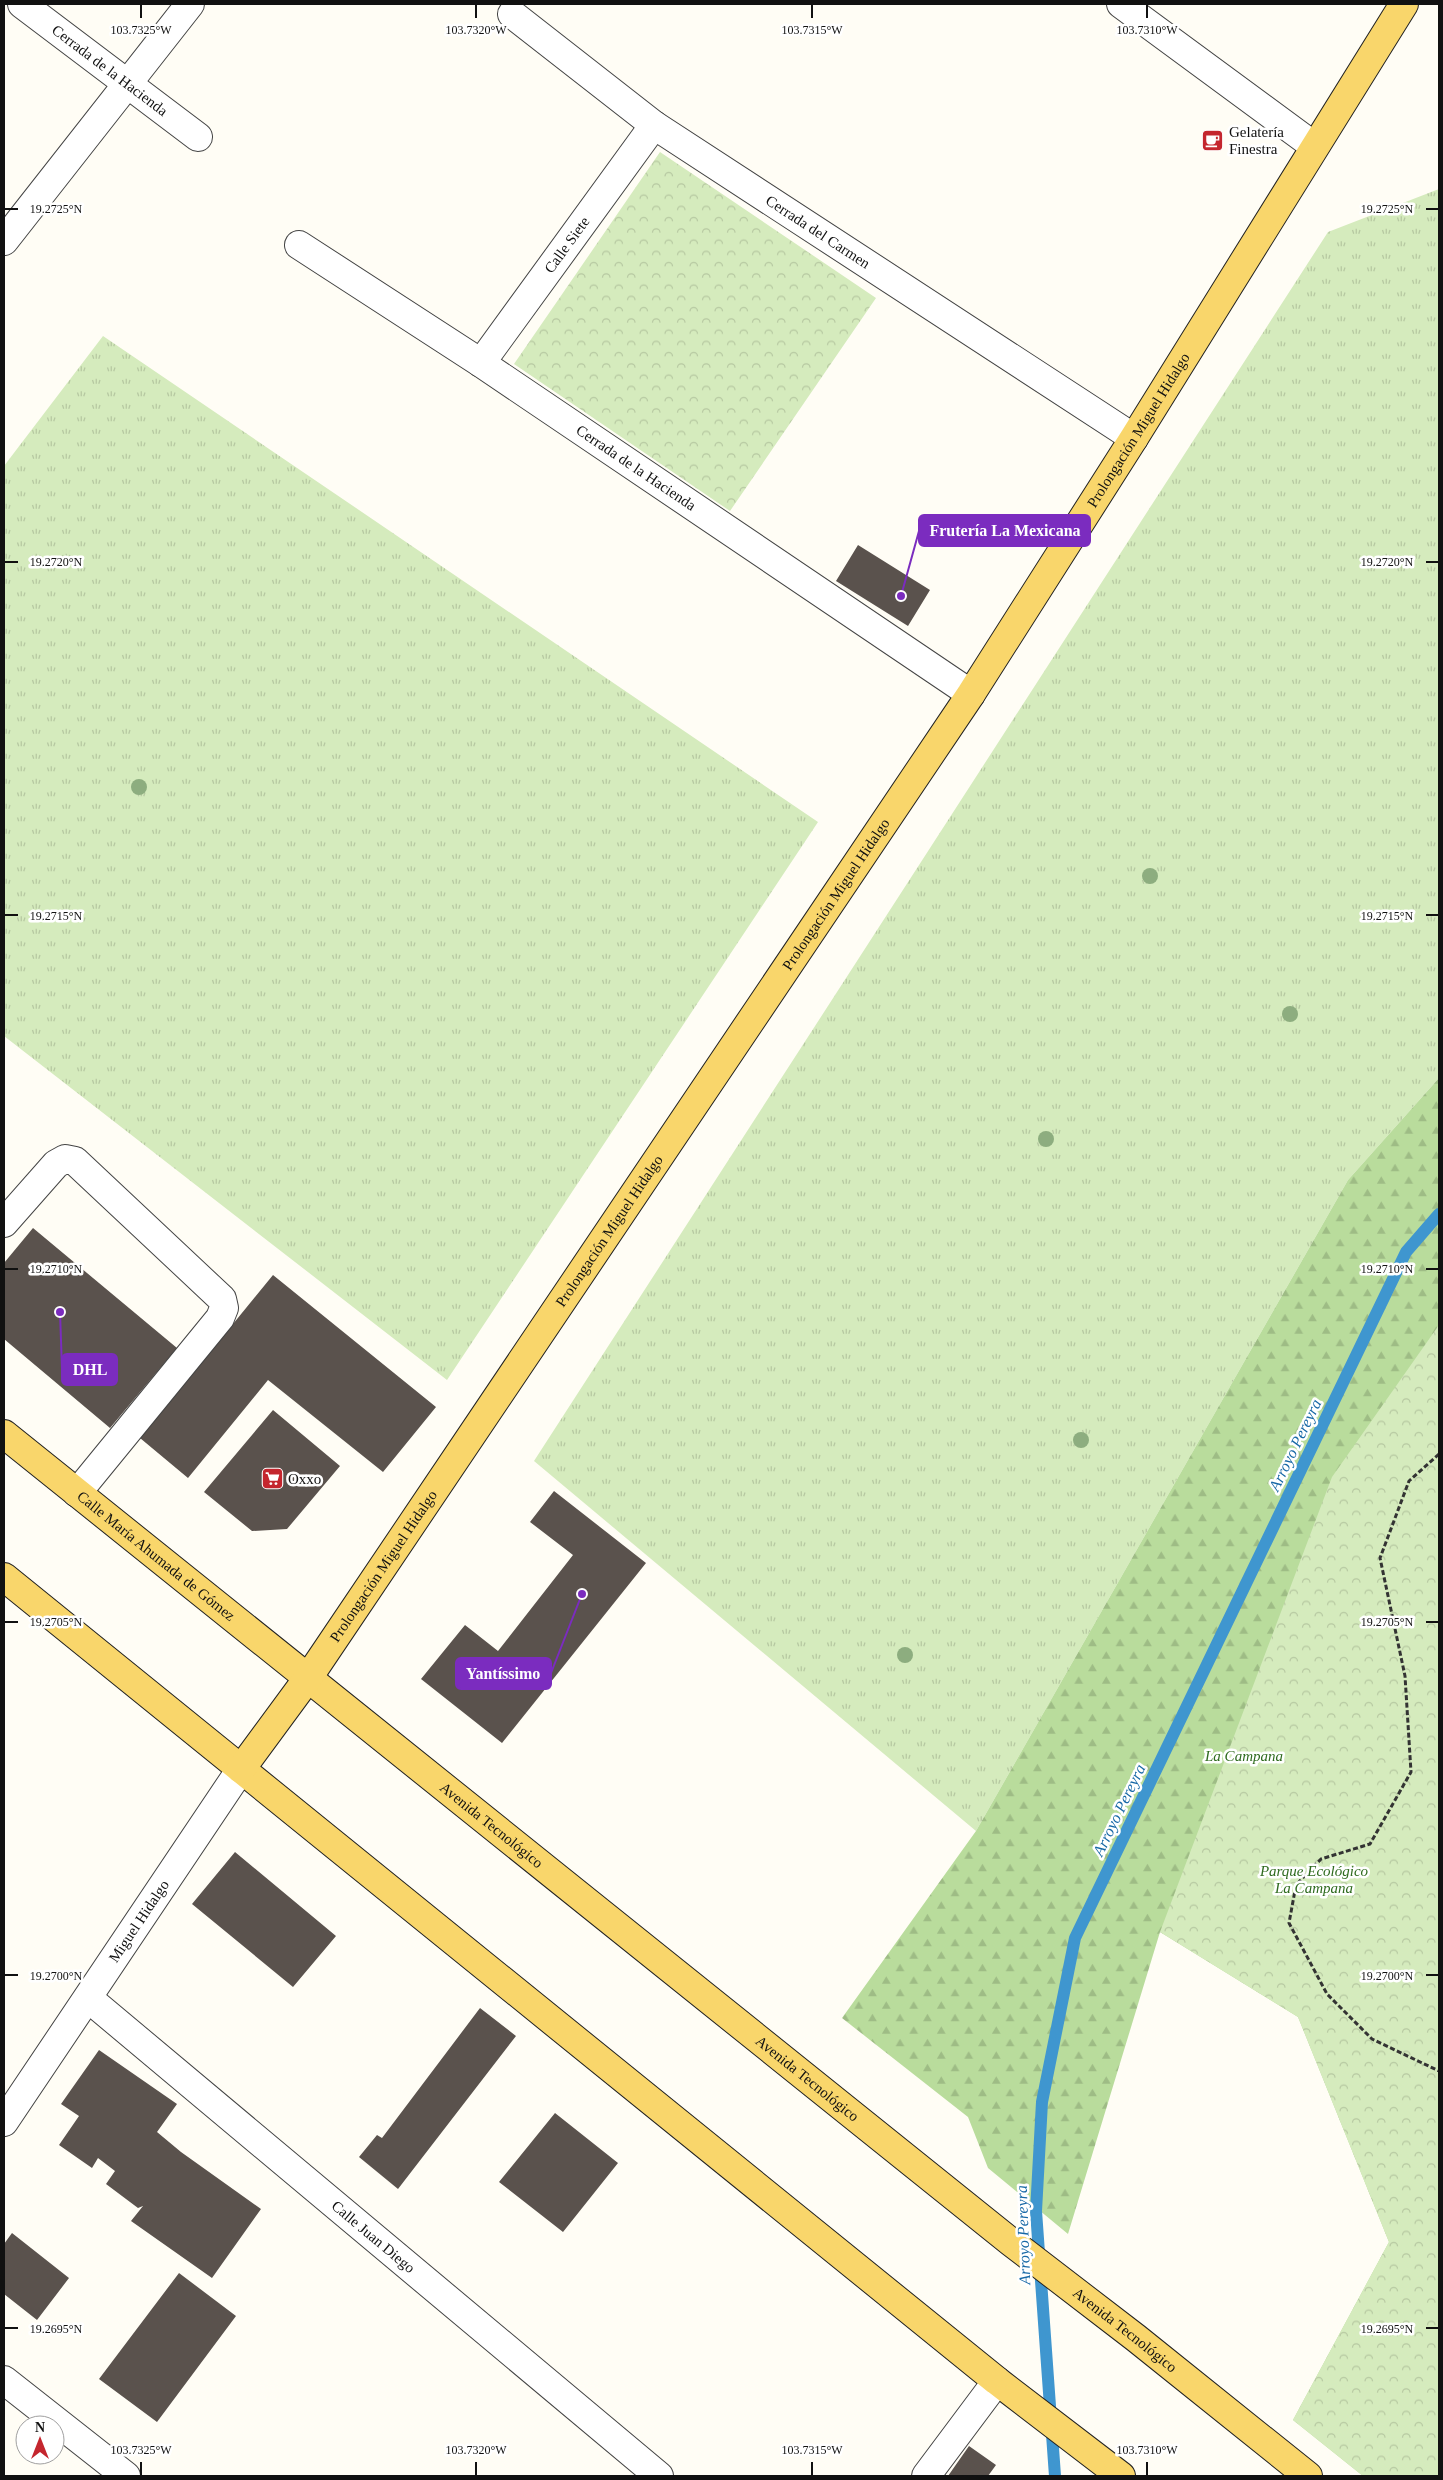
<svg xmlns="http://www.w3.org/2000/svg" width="1443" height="2480" viewBox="0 0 1443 2480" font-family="Georgia,serif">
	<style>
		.grass { fill: url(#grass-tufts) }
		.forest { fill: url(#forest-firs) }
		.park { fill: url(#park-crowns) }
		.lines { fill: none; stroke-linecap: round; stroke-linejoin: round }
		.stream { stroke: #3f96cf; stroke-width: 12 }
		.building { fill: #5a524d }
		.minor-casing { stroke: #444; stroke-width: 30 }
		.major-casing { stroke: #222; stroke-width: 30 }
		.path { stroke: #333; stroke-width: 3; stroke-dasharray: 5 2.5; stroke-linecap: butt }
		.minor { stroke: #fff; stroke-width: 28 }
		.major { stroke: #f9d66b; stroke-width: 28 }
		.tree { fill: #8dad7f }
		.ticks { fill: none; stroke: #111; stroke-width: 2 }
		.labels { text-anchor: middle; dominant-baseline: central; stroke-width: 5; stroke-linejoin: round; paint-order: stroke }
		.street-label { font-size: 15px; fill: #111; stroke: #fff }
		.poi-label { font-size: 15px; fill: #111; stroke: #fff; text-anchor: start }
		.park-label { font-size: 15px; font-style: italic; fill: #2f6b1f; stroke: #fff }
		.water-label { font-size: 16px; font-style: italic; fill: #1768a6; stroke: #fff }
		.ticks-label { font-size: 12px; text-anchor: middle; fill: #111; stroke: #fff; stroke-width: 5; stroke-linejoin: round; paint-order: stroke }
		.leader { fill: none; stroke: #7b2cbf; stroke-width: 2 }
		.callout-dot { fill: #7b2cbf; stroke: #fff; stroke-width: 2 }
		.callout { fill: #7b2cbf; stroke: #7b2cbf; stroke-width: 2 }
		.callout-label { font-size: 16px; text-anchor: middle; font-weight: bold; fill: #fff }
	</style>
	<defs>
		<pattern id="grass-tufts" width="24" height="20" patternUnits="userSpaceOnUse" patternTransform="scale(1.25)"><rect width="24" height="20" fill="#d5ebbd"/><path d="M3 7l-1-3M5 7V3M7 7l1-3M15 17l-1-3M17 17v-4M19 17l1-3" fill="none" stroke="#b6c8a1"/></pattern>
		<pattern id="forest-firs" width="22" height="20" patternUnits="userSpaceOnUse" patternTransform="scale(1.25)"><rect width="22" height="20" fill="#b9dc9c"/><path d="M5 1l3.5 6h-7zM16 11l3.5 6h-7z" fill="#9ebc85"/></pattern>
		<pattern id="park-crowns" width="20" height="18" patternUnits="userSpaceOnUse" patternTransform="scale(1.25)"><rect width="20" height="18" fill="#d5ebbd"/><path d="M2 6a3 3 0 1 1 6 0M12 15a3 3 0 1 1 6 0" fill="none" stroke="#b6c8a1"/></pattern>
	</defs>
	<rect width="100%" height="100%" fill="#fffdf5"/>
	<path class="grass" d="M1439,189V1078L1348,1180L976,1831L534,1461L1328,232Z
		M103,336L818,822L447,1380L4,1036V466Z"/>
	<path class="forest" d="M1439,1078V2476H1363L1293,2420L1389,2242L1298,2017L1160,1932L1068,2234L988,2168L968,2117L842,2018L976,1831L1348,1180Z"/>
	<path class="park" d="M660,152L876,298L730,511L514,364Z
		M1439,1325V2476H1363L1293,2420L1389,2242L1298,2017L1160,1932L1332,1477Z"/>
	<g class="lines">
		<path class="stream" d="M1055,2476L1036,2211L1042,2102L1075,1938L1406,1252L1439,1214"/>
	</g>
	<path class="building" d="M858,545L930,590L908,626L836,581Z
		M33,1228L177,1348L110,1428L4,1339V1263Z
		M273,1275L436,1407L383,1472L268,1380L188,1478L140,1438Z
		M273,1410L340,1466L287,1529L252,1531L204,1492Z
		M554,1491L646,1563L502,1743L421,1679L465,1625L498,1651L573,1555L530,1522Z
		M235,1852L336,1936L293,1987L192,1904Z
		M480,2008L516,2036L398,2189L359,2157L377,2135L382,2138Z
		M99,2050L177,2104L157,2132L181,2152L261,2209L212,2278L131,2221L143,2206L138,2208L106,2184L115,2171L98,2158L92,2168L59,2145L79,2116L61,2104Z
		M555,2113L618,2163L563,2232L499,2182Z
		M12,2233L69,2278L37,2320L4,2294V2244Z
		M179,2273L236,2316L157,2422L99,2379Z
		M969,2446L996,2465L988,2476H948Z"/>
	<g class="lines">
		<defs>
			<g id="minor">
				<path id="s1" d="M22,4L198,137"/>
				<path d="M1121,4L1314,146"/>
				<path id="s2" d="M512,14L654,125L1134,438"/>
				<path d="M4,241L190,4"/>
				<path id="s3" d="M299,245L481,363L971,694"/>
				<path id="s4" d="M481,363L654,125"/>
				<path d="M4,1223L56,1164L65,1159L75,1161L222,1299L224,1308L220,1318L77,1493"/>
				<path id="s5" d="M88,1998L659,2476"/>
				<path id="s6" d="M4,2122L241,1769"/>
				<path d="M4,2380L126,2476"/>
				<path d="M926,2476L997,2381"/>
			</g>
			<g id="major">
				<path id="s7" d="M4,1434L1011,2242L1136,2338L1308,2476"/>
				<path d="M4,1577L997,2381L1121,2476"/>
				<path id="s8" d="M241,1769L308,1678L971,694L1134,438L1404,4"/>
			</g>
		</defs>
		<use href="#minor" class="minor-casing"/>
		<use href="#major" class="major-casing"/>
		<path class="path" d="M1439,1454L1409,1481L1380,1558L1405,1676L1411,1772L1370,1844L1321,1859L1296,1885L1289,1923L1327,1994L1372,2039L1439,2071"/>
		<use href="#minor" class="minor"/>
		<use href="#major" class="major"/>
	</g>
	<g class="tree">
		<circle cx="139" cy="787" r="8"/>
		<circle cx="1150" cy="876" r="8"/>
		<circle cx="1290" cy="1014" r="8"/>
		<circle cx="1046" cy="1139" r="8"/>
		<circle cx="1081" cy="1440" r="8"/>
		<circle cx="905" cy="1655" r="8"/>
	</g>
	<path class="ticks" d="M141,5V18M476,5V18M812,5V18M1147,5V18M5,209H18M1426,209H1438M5,562H18M1426,562H1438M5,915H18M1426,915H1438M5,1269H18M1426,1269H1438M5,1622H18M1426,1622H1438M5,1975H18M1426,1975H1438M5,2328H18M1426,2328H1438M141,2462V2475M476,2462V2475M812,2462V2475M1147,2462V2475"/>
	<defs>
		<symbol id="cafe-square" viewBox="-11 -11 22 22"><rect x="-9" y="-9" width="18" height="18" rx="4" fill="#c4262e" stroke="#fff"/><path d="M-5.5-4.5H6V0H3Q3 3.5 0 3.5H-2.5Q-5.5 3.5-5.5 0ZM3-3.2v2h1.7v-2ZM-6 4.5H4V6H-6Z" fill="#fff"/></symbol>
		<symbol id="supermarket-square" viewBox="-11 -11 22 22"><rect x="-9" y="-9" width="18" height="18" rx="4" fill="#c4262e" stroke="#fff"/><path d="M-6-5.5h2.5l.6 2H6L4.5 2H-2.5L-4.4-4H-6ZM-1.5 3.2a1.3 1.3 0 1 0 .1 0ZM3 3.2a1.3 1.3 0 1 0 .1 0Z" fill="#fff"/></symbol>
	</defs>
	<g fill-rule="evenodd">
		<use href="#cafe-square" x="1200" y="128" width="25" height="25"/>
		<use href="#supermarket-square" x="260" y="1466" width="25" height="25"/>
	</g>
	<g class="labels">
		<g class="street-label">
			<text stroke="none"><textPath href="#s1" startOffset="110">Cerrada de la Hacienda</textPath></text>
			<text stroke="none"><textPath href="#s2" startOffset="376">Cerrada del Carmen</textPath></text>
			<text stroke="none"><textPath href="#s4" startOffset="146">Calle Siete</textPath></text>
			<text stroke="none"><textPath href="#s8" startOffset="1612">Prolongación Miguel Hidalgo</textPath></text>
			<text stroke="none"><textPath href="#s3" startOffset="404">Cerrada de la Hacienda</textPath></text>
			<text stroke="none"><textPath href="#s8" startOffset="1058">Prolongación Miguel Hidalgo</textPath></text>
			<text stroke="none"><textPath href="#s8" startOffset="652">Prolongación Miguel Hidalgo</textPath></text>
			<text stroke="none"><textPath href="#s7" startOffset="195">Calle María Ahumada de Gómez</textPath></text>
			<text stroke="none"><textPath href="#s8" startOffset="248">Prolongación Miguel Hidalgo</textPath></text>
			<text stroke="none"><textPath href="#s7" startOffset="625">Avenida Tecnológico</textPath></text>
			<text stroke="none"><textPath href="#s6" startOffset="242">Miguel Hidalgo</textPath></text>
			<text stroke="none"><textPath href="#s7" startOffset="1030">Avenida Tecnológico</textPath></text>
			<text stroke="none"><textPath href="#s5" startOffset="372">Calle Juan Diego</textPath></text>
			<text stroke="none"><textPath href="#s7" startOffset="1435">Avenida Tecnológico</textPath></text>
		</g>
		<g class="poi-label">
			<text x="1229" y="132">Gelatería<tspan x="1229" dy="17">Finestra</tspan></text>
			<text x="288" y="1479">Oxxo</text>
		</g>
		<g class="park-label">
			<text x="1244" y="1756">La Campana</text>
			<text x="1314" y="1871">Parque Ecológico<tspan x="1314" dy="17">La Campana</tspan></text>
		</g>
		<g class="water-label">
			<text transform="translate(1295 1445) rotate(-64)">Arroyo Pereyra</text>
			<text transform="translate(1119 1810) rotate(-64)">Arroyo Pereyra</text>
			<text transform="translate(1023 2235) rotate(-92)">Arroyo Pereyra</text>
		</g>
	</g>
	<g class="ticks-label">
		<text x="141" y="34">103.7325°W</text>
		<text x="476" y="34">103.7320°W</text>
		<text x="812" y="34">103.7315°W</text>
		<text x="1147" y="34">103.7310°W</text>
		<text x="56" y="213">19.2725°N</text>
		<text x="1387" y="213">19.2725°N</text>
		<text x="56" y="566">19.2720°N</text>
		<text x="1387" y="566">19.2720°N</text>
		<text x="56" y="920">19.2715°N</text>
		<text x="1387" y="920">19.2715°N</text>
		<text x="56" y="1273">19.2710°N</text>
		<text x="1387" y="1273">19.2710°N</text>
		<text x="56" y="1626">19.2705°N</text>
		<text x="1387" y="1626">19.2705°N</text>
		<text x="56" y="1980">19.2700°N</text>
		<text x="1387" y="1980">19.2700°N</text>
		<text x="56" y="2333">19.2695°N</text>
		<text x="1387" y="2333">19.2695°N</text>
		<text x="141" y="2454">103.7325°W</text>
		<text x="476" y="2454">103.7320°W</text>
		<text x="812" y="2454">103.7315°W</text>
		<text x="1147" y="2454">103.7310°W</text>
	</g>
	<path class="leader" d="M901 596L919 531M60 1312L62 1369M582 1594L551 1673"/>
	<g class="callout-dot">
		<circle cx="901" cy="596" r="5"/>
		<circle cx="60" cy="1312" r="5"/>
		<circle cx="582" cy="1594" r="5"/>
	</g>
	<g class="callout">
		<rect x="919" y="515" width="171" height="31" rx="5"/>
		<rect x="62" y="1354" width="55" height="31" rx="5"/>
		<rect x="456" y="1658" width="95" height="31" rx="5"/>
	</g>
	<g class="callout-label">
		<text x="1005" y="536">Frutería La Mexicana</text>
		<text x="90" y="1375">DHL</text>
		<text x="503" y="1679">Yantíssimo</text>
	</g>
	<rect width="1443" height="2480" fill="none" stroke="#111111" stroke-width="10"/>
	<g transform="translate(40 2440)"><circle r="24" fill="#ffffff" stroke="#a0a0a0"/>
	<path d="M0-4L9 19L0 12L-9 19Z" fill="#c4262e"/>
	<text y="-8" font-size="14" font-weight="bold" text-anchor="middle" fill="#111111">N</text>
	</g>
</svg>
